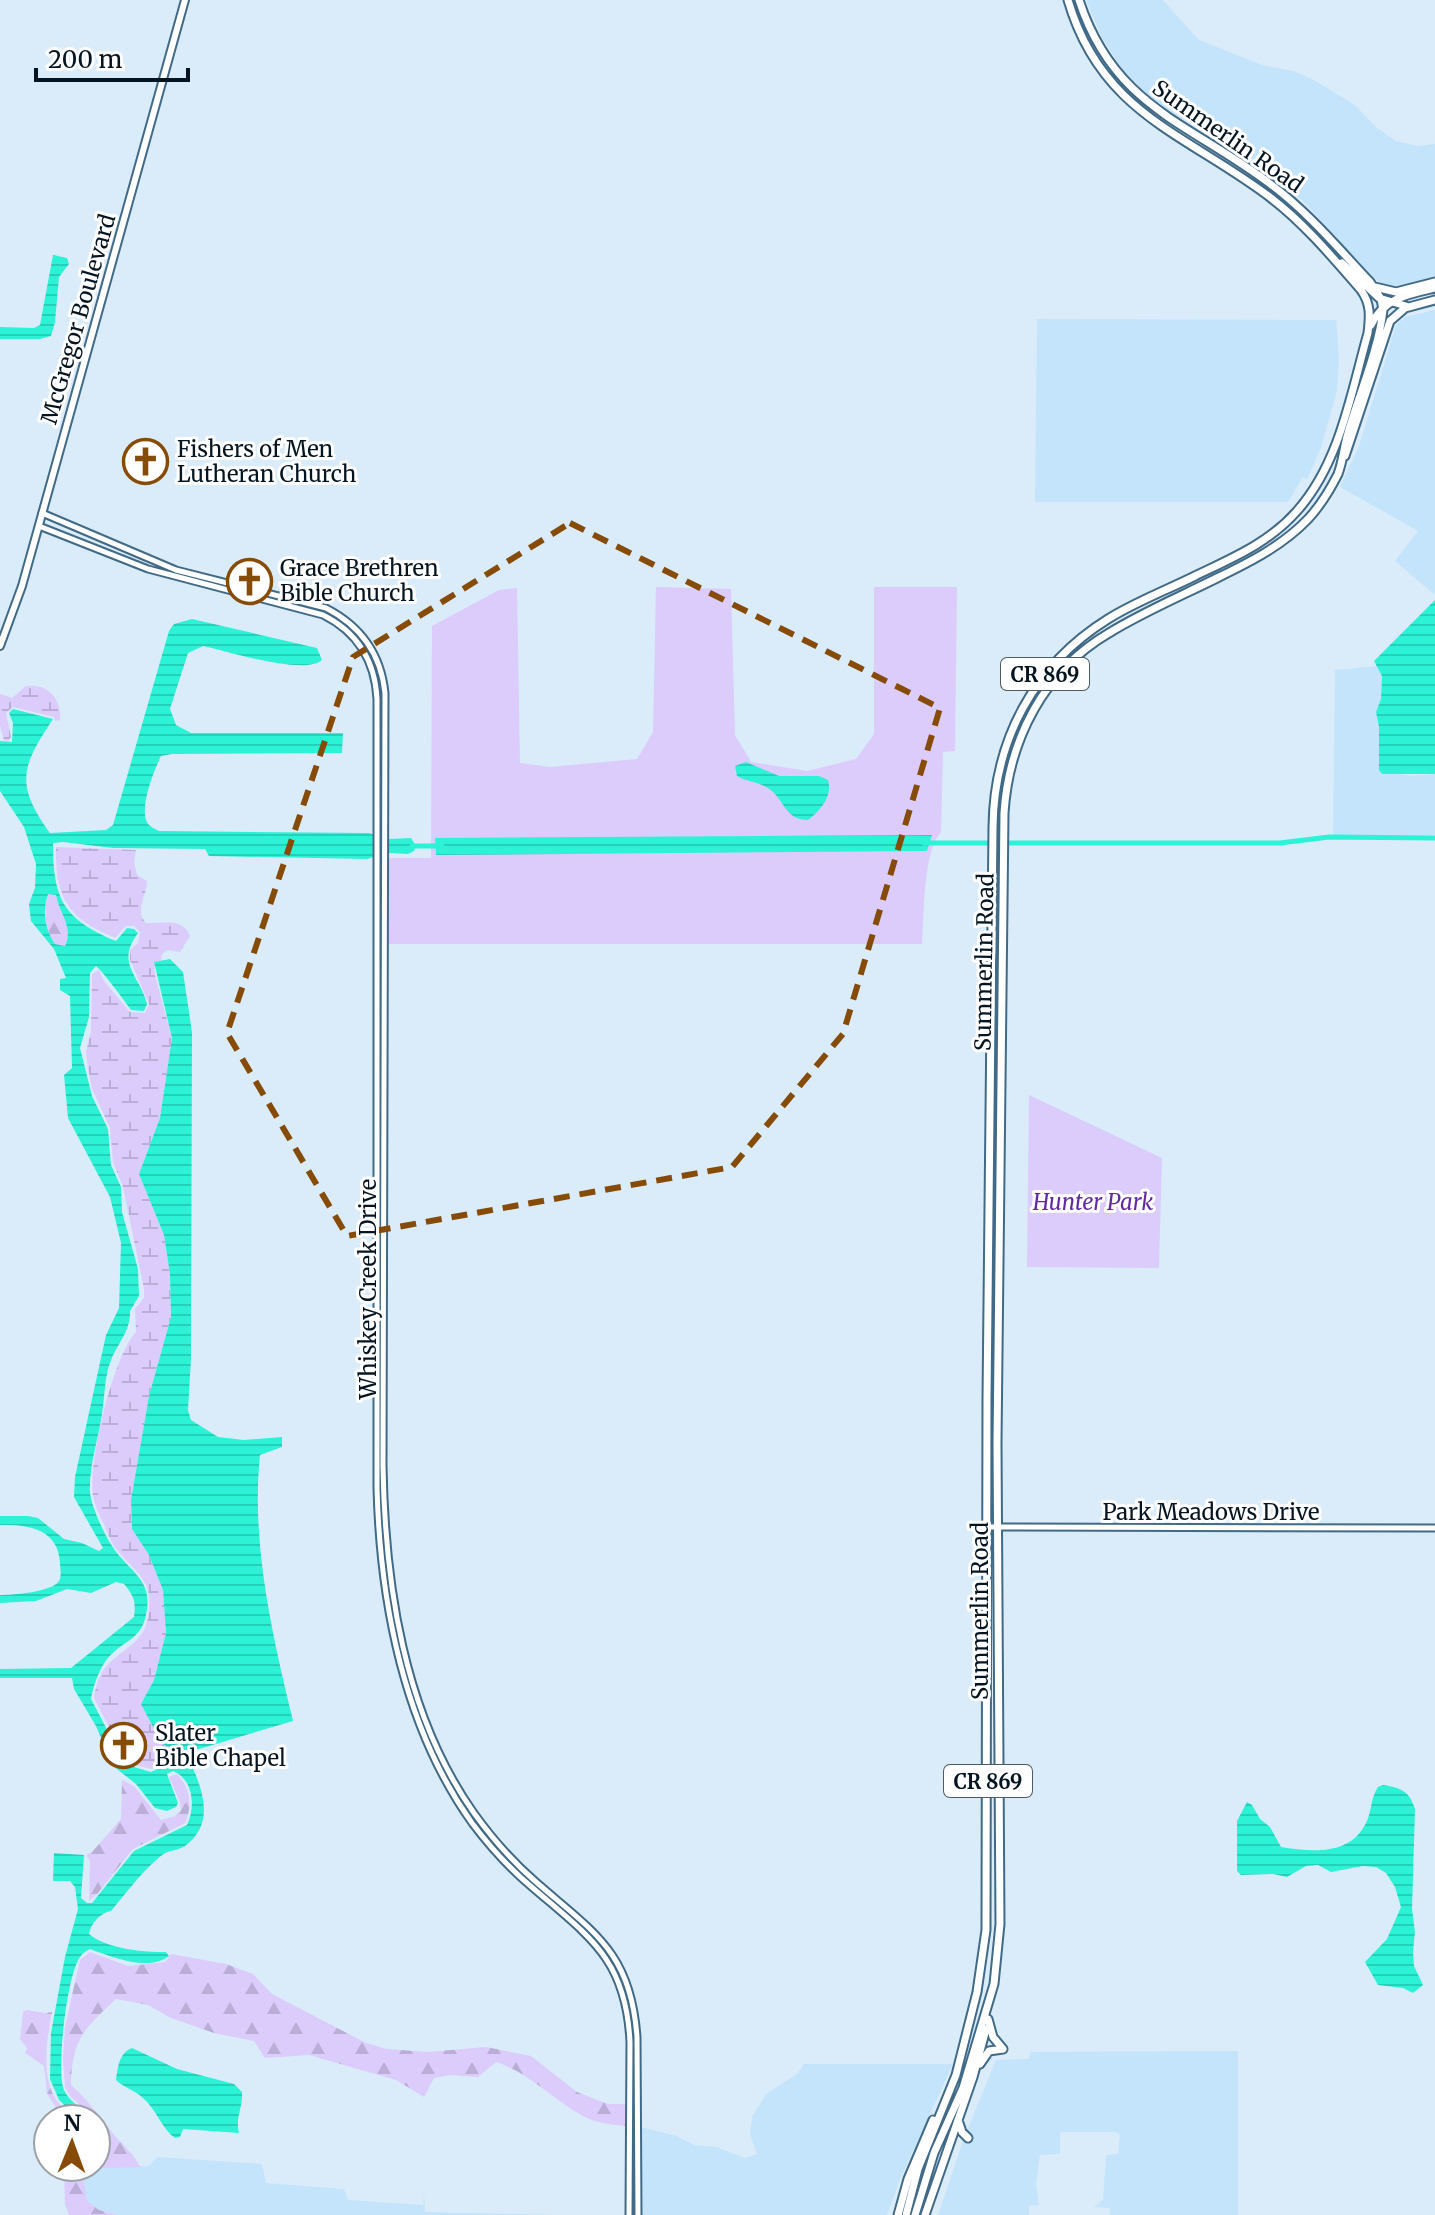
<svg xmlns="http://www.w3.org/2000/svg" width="1435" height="2215" viewBox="0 0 1435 2215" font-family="Merriweather,serif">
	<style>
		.built { fill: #c4e4fb }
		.green { fill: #dbccfb }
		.forest { fill: url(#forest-firs) }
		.wetland { fill: url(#wetland-marsh) }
		.water { fill: url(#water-rules); fill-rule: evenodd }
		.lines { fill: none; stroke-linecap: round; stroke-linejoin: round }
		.canal { stroke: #2cf2d6; stroke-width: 5 }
		.tertiary-casing { stroke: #406a87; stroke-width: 9 }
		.secondary-casing { stroke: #406a87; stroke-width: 10 }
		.primary-casing { stroke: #406a87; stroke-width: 11 }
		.tertiary { stroke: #fff; stroke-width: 5 }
		.secondary { stroke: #fff; stroke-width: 6 }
		.primary { stroke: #fff; stroke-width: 7 }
		.marked { fill: none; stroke: #874b08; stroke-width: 6; stroke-dasharray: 16 10; stroke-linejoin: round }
		.labels { text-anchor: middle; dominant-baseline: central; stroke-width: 6; stroke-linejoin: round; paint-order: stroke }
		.shield { fill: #fff; stroke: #4f5a63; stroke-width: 2 }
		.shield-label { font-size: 20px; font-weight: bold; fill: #041420 }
		.street-label { font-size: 22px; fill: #041420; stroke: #fff }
		.poi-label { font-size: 22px; fill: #041420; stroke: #fff; text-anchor: start }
		.park-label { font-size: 22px; font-style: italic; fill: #612aa1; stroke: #fff }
	</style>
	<defs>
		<pattern id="forest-firs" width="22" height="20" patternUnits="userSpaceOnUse" patternTransform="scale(2)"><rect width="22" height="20" fill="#dbccfb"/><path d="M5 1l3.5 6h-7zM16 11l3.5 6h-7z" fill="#baaed7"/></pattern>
		<pattern id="wetland-marsh" width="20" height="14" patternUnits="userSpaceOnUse" patternTransform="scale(2)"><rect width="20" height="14" fill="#dbccfb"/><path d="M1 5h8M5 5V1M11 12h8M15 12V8" fill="none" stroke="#baaed7"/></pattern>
		<pattern id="water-rules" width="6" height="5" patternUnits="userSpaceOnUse" patternTransform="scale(2)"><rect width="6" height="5" fill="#2cf2d6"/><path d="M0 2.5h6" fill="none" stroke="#26cfb7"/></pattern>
	</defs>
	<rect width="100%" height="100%" fill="#daecfa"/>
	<path class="built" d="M1086,0H1163L1199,40L1262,65L1293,71L1312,79L1355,105L1376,127L1396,141L1417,146L1435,144V280L1397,288L1381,283L1372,277L1302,200L1239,155L1151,99L1126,75L1101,36Z
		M1435,310V595L1395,561L1418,531L1340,487L1359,446L1396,325L1405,317Z
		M1037,319L1336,320L1339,356L1337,391L1321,448L1307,479L1303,477L1288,502H1035Z
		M1377,666L1382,675L1381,699L1376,712L1379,727V770L1412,776L1435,774V835L1333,836L1335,670Z
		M1238,2051V2215H1110V2208L1094,2207L1103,2200L1106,2158L1107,2155L1118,2154L1120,2135L1116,2132H1060V2154L1040,2155L1036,2184L1039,2205L1029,2206V2215H938L963,2141L971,2140V2135L966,2133L996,2060L1028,2059L1031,2052Z
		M804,2064H953L901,2177L887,2215H641L640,2127L674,2135L695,2145L716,2147L745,2158L757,2154L750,2134L752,2117L766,2094L797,2074Z
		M157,2157L262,2164L266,2183L344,2189L348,2200L423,2205L424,2193L425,2212L558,2215H118L99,2210L87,2201L82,2169L149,2166Z"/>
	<path class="green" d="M656,587L731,589L735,735L751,762L807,771L856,759L874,734V587H957L955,751L943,752L941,832C923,850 924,917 922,944H387L388,858H431L432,626L499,590L517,588L520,763L550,767L637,759L653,732Z
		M1029,1095L1162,1158L1159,1268L1027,1267Z"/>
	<path class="forest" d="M48,894L56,895C59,913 74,927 65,946L55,944C45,929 43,912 48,894Z
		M177,1774C190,1787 193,1806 185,1823L133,1849L98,1893L89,1901L90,1861L86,1855L92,1852L121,1819L122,1780L134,1786L161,1820L175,1816L181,1810L180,1802L169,1777Z
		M90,1952L128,1966L165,1962L171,1954L226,1964L253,1974L272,1994L366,2043L387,2049L428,2052L486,2047L531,2056L577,2092L608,2104H627V2126C613,2125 596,2123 583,2116C552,2099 530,2073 496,2062L478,2077L450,2075L434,2078L424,2097L396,2080L309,2055L265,2058L254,2041L214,2033L171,2018L148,2005L116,1999C84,2029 72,2039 71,2085C89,2101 100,2117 115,2136C124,2146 134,2154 140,2167L82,2169L87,2201L99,2210L118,2215H69L65,2205L64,2167H96V2148L100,2137L96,2119L70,2096L65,2087L63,2058L65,2027L80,1960Z
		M26,2010L45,2013L52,2012C47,2040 40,2076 57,2101C63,2109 71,2111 76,2119H59V2112L47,2094L44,2066L25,2053L27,2048L20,2039L23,2012Z"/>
	<path class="wetland" d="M26,686C48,683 62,699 60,720L55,721L54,717L13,707L6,713L11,737L8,741L4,740L0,726V694L12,698Z
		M56,847L136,850L134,862L137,875L147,881C147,896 134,910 146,923C164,924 182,917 190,936L180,952L168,950L162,954L161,961L154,962L155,975L172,1038L160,1118L139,1174L164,1235L170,1274L171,1317L149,1396L131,1500L132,1529L149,1555L163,1590L166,1633L154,1680L141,1704L181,1751L187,1750L191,1763L173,1759L151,1769L135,1765L124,1756L94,1698C100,1657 120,1660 140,1636C146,1630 149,1616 149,1607C152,1579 133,1570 118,1551C112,1544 107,1533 104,1524C99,1516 95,1505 93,1496C88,1463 113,1356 136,1332L135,1309L144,1298V1289L123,1187L113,1162L110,1128L92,1089L88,1069L86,1052L91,1031L92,974L99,970L104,981L130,1012L145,1013L149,1004L130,960V950L138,943L140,932L134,926H126L115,938C67,918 55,898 56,847Z"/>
	<path class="water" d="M53,255L67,258L69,264L59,277L55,322L51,336L40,339H0V327L34,328L40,325Z
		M1435,600V774H1382L1379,770V727L1376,712L1381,699L1382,676L1374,661Z
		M192,619L317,648L322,660C304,676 227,651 203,646L188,653L170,709L176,725L191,733H343L342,753L172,754L161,756C154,770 138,810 148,824C151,827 155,829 159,831L369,833L390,839L411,838L416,846L414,851L408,854L389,853L367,859L209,856L205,849L113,848L63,842L53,843C53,899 63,919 116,941L127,928L134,929L138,933C115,964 140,975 147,1004L144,1011L131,1010C123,999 105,974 96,966L90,973L89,1017L80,1048L92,1096L108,1129L111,1165L121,1187L122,1212L138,1269L139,1296L130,1311C131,1330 118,1343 111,1360C104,1378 105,1396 102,1414C98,1441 89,1465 90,1492C91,1507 107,1541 117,1553C132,1572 151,1581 147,1609C143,1641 125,1638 107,1659C99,1670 93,1686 91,1699L122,1758L134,1767L151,1772L173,1761L192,1766C204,1793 214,1825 185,1846C178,1851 168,1850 162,1855C142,1871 127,1892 111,1911C100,1913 91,1923 89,1934C105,1948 145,1953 166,1952L169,1956C148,1972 112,1957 90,1949C85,1952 84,1952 80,1957C67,1975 57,2064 63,2087C67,2101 83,2108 92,2119H79L59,2100L50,2079L51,2033L65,1957L78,1909L75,1887L70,1881H53L54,1853L84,1855L81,1898L87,1903H92L134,1851L187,1825C196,1806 193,1779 173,1771L167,1774L178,1803L176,1807L167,1811L155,1808L136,1784L113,1766L96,1726L74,1689L72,1678H0V1669L71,1668L134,1617C136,1601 134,1596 124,1584L116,1582L91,1593L67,1589L36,1601L0,1603V1595C13,1595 52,1592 59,1581C62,1577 60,1567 60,1562C58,1529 28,1524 0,1525V1516H28L38,1518L64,1539L82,1543L99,1551L103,1548L74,1497L75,1477L106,1335L119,1308L121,1243L110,1197L68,1118L64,1075L72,1068L70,996L60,990V979L66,978L54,949L31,921L29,904L35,888L36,864L24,827L0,791V741L12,742L13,723L9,713L13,709L53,719C21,767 15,784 50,833L106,830L113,825L169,631L174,624ZM48,894L56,895C59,913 74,927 65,946L55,944C45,929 42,912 48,894Z
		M746,762L779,776H819L828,780C833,796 820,811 808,820C784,820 785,799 768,788C759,782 747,782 737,776L735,766Z
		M932,835L927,851L436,855L435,838Z
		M170,959L183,972L192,1032L191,1359L188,1410L191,1420L218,1437L244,1440L282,1437V1447L260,1455C251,1544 272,1634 293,1721L199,1749L181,1751L162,1744L141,1704L154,1680L166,1633L163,1590L149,1555L132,1529L131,1500L149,1396L171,1317L170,1274L164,1235L139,1174L160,1118L172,1038L154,962Z
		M1383,1785C1402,1788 1409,1791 1415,1809L1412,1909L1415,1932L1413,1951L1414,1966L1423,1985L1413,1993L1403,1988L1378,1985L1365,1962L1387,1939L1401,1907L1395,1887L1386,1873L1376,1867L1363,1866L1331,1872L1318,1865L1306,1866L1287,1877L1273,1874L1241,1875L1237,1871V1821L1247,1802L1252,1805L1260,1819L1270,1827L1281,1847C1311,1852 1350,1856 1366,1823C1372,1812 1370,1799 1378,1787Z
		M132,2048L177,2069L234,2084L242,2092C243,2108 235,2117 239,2133L183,2129L180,2137L175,2138C161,2128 157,2110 143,2098C135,2090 124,2088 116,2080C118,2067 119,2053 132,2048Z"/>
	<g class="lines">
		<path class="canal" d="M924,843H1280L1329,837L1435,838
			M412,846H442"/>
		<defs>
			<path id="tertiary" d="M42,513L176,570L326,608C361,626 381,654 385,693L383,1466C385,1585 404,1714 474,1813C492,1838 512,1861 535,1881C593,1932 631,1951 637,2037L638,2215
				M39,526L148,569L323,615C357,632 375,661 377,699V1488C380,1603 404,1728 472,1823C490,1847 511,1870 534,1889C591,1938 626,1960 630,2042L629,2215
				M987,1527L1435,1528"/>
			<path id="secondary" d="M0,646L22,586L185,0"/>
			<path id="primary" d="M1342,263L1379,298L1406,306
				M1375,287L1396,292L1435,282
				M1371,325C1383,298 1409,294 1435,288
				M1345,456L1390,321L1405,308L1435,300
				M988,2019L993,2037L1003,2049
				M980,2064L989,2051L1003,2049
				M958,2120L962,2132L968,2138
				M898,2215L908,2179L933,2120
				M906,2215L918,2169L956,2075L977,1992L986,1930L987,1399L993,827C994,740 1034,665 1108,619C1135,602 1167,590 1195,576C1232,558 1269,543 1297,511C1340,463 1351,393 1368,333C1370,316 1371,304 1361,290C1334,259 1304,223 1271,198C1187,134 1101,114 1068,0
				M915,2215L934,2153L963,2088L994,1984L1000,1924L997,1443L1004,813C1009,739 1044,671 1109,633C1143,612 1181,596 1217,578C1250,562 1282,546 1308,519C1320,506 1330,490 1338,474C1343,461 1344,446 1348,433C1359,395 1379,348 1383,310L1381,299L1370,282C1338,248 1307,211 1269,183C1188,122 1114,107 1079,0
				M925,2215L973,2077L986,2029"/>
		</defs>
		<use href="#tertiary" class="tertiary-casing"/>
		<use href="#secondary" class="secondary-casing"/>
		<use href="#primary" class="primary-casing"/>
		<use href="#tertiary" class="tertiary"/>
		<use href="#secondary" class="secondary"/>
		<use href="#primary" class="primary"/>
	</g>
	<path class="marked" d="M570,523L940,708L843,1034L732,1167L347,1236L227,1033L353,657Z"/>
	<defs>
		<symbol id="church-ring" viewBox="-11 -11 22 22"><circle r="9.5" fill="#fff" stroke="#874b08" stroke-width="1.5"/><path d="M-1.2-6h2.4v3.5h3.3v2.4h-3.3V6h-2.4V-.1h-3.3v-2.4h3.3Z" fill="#874b08"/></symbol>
	</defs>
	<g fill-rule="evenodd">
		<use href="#church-ring" x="120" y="436" width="51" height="51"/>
		<use href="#church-ring" x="224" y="556" width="51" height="51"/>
		<use href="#church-ring" x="98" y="1720" width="51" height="51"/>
	</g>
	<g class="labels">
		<g class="shield">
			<rect x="1001" y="658" width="88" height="32" rx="6"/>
			<rect x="944" y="1765" width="88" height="32" rx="6"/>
		</g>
		<g class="shield-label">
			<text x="1045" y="674">CR 869</text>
			<text x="988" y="1781">CR 869</text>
		</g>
		<g class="street-label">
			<text transform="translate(1228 136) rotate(35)">Summerlin Road</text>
			<text transform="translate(78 319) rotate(-74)">McGregor Boulevard</text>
			<text transform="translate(984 962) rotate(-89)">Summerlin Road</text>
			<text transform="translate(368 1289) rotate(-90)">Whiskey Creek Drive</text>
			<text x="1211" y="1512">Park Meadows Drive</text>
			<text transform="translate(980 1611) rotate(-90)">Summerlin Road</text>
		</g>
		<g class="poi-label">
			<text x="177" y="449">Fishers of Men<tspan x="177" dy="25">Lutheran Church</tspan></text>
			<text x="280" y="568">Grace Brethren<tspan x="280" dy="25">Bible Church</tspan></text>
			<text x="155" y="1733">Slater<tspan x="155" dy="25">Bible Chapel</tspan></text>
		</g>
		<g class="park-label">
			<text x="1093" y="1202">Hunter Park</text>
		</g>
	</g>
	<g transform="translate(72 2143) rotate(1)"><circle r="38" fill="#ffffff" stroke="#9ba1a6" stroke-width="2"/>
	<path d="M0-6L14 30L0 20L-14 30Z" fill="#874b08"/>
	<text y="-12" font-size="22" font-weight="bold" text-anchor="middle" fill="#041420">N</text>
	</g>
	<path d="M36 68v12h152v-12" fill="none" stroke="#041420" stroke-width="4"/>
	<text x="48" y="68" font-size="24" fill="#041420" stroke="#ffffff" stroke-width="6" paint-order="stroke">200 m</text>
</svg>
